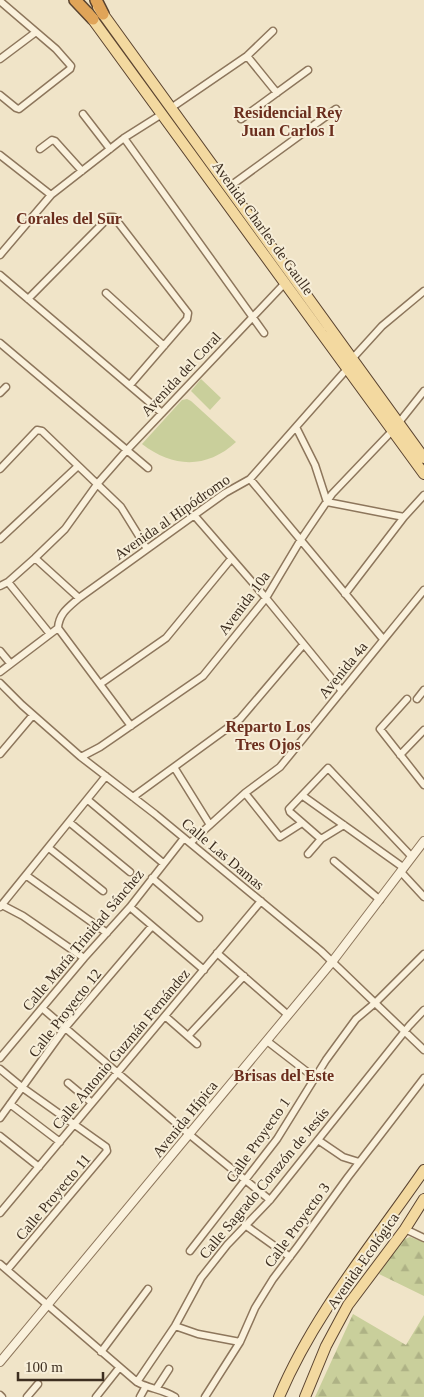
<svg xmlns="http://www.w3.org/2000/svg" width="424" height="1397" viewBox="0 0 424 1397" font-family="Georgia,serif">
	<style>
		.grass { fill: #c9cf9b }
		.forest { fill: url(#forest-firs) }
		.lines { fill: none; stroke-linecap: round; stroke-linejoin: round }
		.minor-casing { stroke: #8d765c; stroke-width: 9 }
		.tertiary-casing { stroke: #8d765c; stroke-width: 10 }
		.primary-casing { stroke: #5b4430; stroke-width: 12 }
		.motorway-casing { stroke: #5b4430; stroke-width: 14 }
		.minor { stroke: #faf1dc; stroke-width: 6 }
		.tertiary { stroke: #faf1dc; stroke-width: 8 }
		.primary { stroke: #f3d9a0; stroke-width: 10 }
		.motorway { stroke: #e0a458; stroke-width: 11 }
		.labels { text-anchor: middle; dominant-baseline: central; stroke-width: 4; stroke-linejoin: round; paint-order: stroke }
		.street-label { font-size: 15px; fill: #3d2e20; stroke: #f7eed8 }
		.neighbourhood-label { font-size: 16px; font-weight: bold; fill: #6b2e1e; stroke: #f7eed8 }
	</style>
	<defs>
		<pattern id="forest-firs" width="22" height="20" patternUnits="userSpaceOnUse" patternTransform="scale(1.25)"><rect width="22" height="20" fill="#c9cf9b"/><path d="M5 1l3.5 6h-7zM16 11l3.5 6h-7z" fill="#aeb285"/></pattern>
	</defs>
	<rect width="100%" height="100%" fill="#f0e4c8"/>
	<path class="grass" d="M201,379L221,398L210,410L191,391Z
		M187,399L191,401L236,442C207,469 173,468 142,444L182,400Z"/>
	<path class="forest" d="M410,1237L424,1242V1296L379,1274L402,1240Z
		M353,1314L406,1345L424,1315V1397H315Z"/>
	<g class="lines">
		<defs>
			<path id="minor" d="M0,1L56,49L71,66L70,69L19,109L16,108L0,95
				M247,56L277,93
				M0,59L36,32
				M171,108L247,56L273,31
				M83,114L110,149
				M241,119L308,70
				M124,138L264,333
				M40,149L52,140L55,141L82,171
				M0,155L51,195
				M229,187L336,109
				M0,255L51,195L124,138L162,114
				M0,275L162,413
				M106,293L164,346
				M28,299L109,217H114L188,313L187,319L130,385
				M0,343L148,468
				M352,359L382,326L424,291
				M0,393L6,387
				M296,427L315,465L327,502L404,517
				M0,469L37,430L42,431L121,507L147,549
				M250,479L383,639
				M194,515L266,598L342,691
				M0,539L78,466
				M35,558L79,598
				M8,582L50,634
				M0,586L8,582L35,558L65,529L98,483L126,451L285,283
				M345,594L404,517L424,495
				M58,628L131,726
				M0,651L10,663
				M0,672L58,628C59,613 69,607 79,598L225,493L250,479L347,369
				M0,683L22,705L81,757L155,814L321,951L424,1050
				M100,684L166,638L231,559
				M407,699L380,729L424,785
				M417,699L424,690
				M0,754L33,715
				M400,755L424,730
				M81,757L100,747L203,676L266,598L300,541L332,494L393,430L424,391
				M174,767L210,825
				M245,793L280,837L302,823
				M303,796L404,868
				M133,797L240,719L303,645
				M88,800L163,863
				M69,822L130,872
				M344,825L321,839L290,812L289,809L328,768L412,857
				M190,843L245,793L280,767L424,590
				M49,848L103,891
				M308,854L321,839
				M334,861L380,900
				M401,872L424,897
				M27,876L107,933
				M152,878L199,918
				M2,905L23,916L84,958
				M0,907L106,776
				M130,907L204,970
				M217,953L288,1015
				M42,1008L190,1135L270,1200
				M165,1016L197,1044
				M188,1036L244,976
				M267,1041L315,1078
				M0,1058L84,958L130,907L184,838
				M0,1069L23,1088L106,1147L107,1151L7,1270
				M68,1083L92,1103
				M10,1104L60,1142
				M0,1118L65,1028L152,926
				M0,1136L39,1167
				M318,1140L343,1157L359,1162
				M0,1213L261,901
				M245,1225L290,1257
				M405,1229L424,1238
				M190,1251L277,1139L326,1060L356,1019L375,1003L424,954
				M0,1264L137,1382C149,1389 163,1389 175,1397
				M175,1326L198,1334L240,1342
				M101,1352L148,1289
				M137,1382L175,1326L201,1278L227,1245L270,1200L409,1026L424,1010
				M156,1389L169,1369
				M0,1395L2,1397
				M27,1397L38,1384
				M96,1397L119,1368
				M140,1397L146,1386
				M205,1397L240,1342L255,1308L273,1279L298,1246L348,1177L424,1078"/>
			<path id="tertiary" d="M0,1362L332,962L424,841"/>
			<path id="primary" d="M98,7L424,458
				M88,13L424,474
				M279,1397C314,1314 373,1244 424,1170
				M305,1397L326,1346L348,1305L405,1229L424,1199"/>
			<path id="motorway" d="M75,0L93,19
				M96,0L103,14"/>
		</defs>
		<use href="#minor" class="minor-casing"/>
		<use href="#tertiary" class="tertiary-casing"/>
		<use href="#primary" class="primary-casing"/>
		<use href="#motorway" class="motorway-casing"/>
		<use href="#minor" class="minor"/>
		<use href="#tertiary" class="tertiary"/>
		<use href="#primary" class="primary"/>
		<use href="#motorway" class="motorway"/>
	</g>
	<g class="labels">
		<g class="street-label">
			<text transform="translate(263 228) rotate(54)">Avenida Charles de Gaulle</text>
			<text transform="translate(181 374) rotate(-47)">Avenida del Coral</text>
			<text transform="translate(172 517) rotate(-35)">Avenida al Hipódromo</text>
			<text transform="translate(244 603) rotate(-53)">Avenida 10a</text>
			<text transform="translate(343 670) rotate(-51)">Avenida 4a</text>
			<text transform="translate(223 854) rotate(40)">Calle Las Damas</text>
			<text transform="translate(83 940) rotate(-50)">Calle María Trinidad Sánchez</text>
			<text transform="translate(65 1013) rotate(-52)">Calle Proyecto 12</text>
			<text transform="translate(121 1049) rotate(-50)">Calle Antonio Guzmán Fernández</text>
			<text transform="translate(185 1119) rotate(-51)">Avenida Hípica</text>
			<text transform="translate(258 1140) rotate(-55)">Calle Proyecto 1</text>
			<text transform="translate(264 1183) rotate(-50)">Calle Sagrado Corazón de Jesús</text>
			<text transform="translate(53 1197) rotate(-50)">Calle Proyecto 11</text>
			<text transform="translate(297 1225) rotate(-54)">Calle Proyecto 3</text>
			<text transform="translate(363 1261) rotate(-55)">Avenida Ecológica</text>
		</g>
		<g class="neighbourhood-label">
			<text x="288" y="112">Residencial Rey<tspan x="288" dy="18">Juan Carlos I</tspan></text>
			<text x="69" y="218">Corales del Sur</text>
			<text x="268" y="726">Reparto Los<tspan x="268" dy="18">Tres Ojos</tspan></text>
			<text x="284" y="1075">Brisas del Este</text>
		</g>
	</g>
	<path d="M18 1372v8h85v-8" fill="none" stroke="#3d2e20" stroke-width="2.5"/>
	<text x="25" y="1372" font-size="15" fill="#3d2e20" stroke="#f7eed8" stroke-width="4" paint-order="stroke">100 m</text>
</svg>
